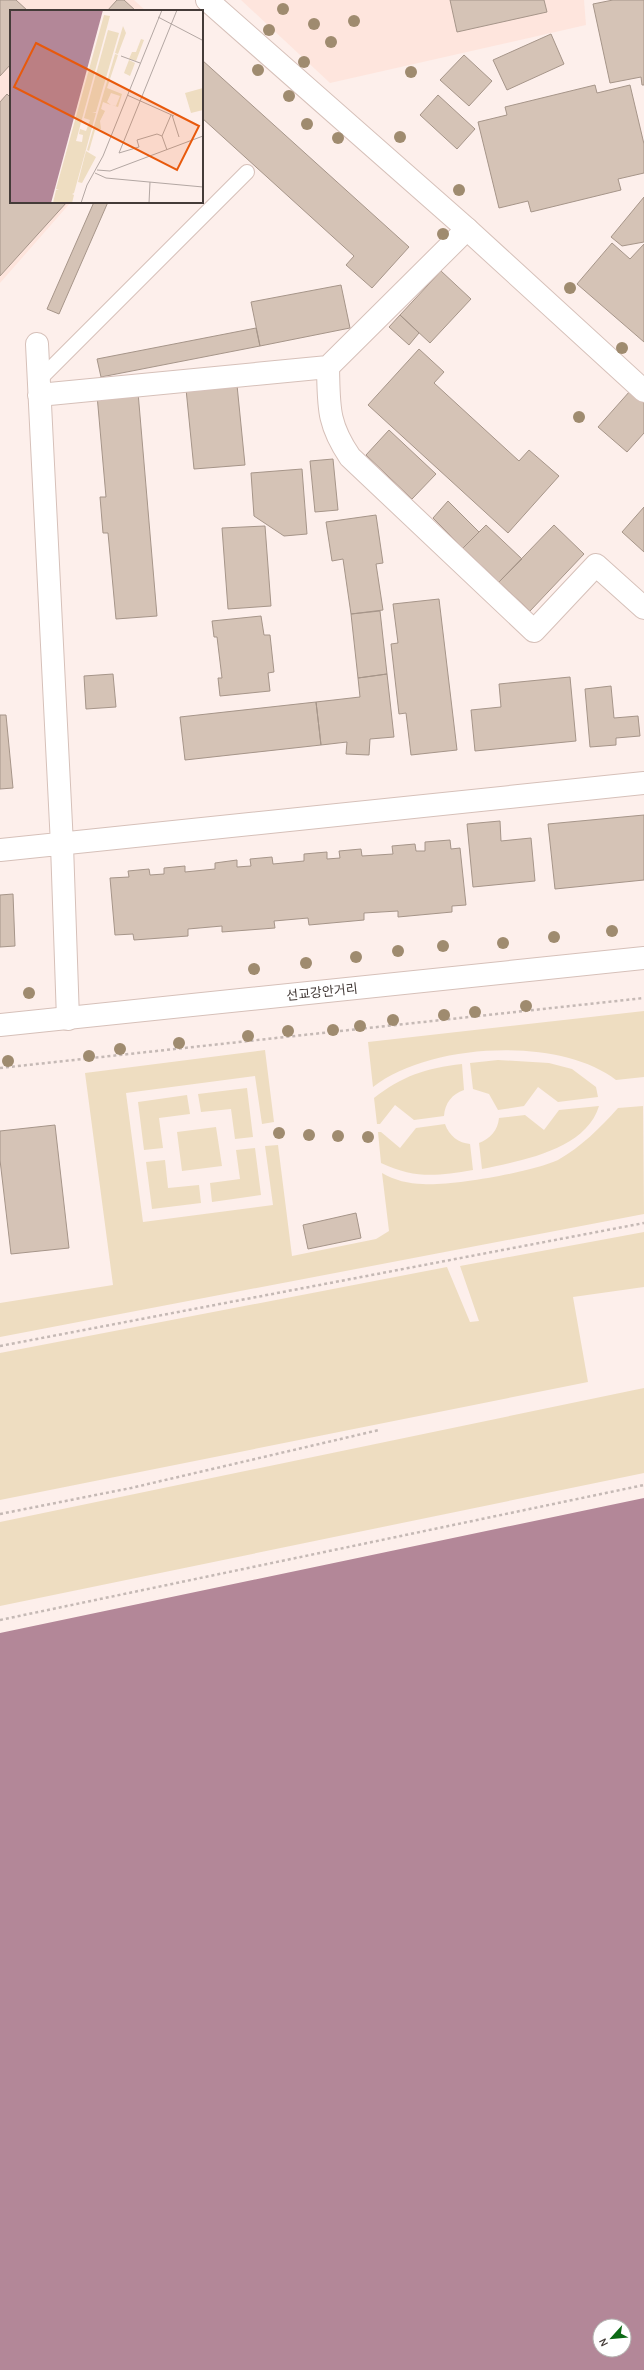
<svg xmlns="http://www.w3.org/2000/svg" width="644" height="2370" viewBox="0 0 644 2370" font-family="Karla,'Noto Sans KR',sans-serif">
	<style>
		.built { fill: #fee5dd }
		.green { fill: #eeddc1 }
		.water { fill: #b38798; fill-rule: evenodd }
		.building { fill: #d5c3b6; stroke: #a69589 }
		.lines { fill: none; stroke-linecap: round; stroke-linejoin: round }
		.lane-casing { stroke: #d6c0b9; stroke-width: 16 }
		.street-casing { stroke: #d6c0b9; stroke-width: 24 }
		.secondary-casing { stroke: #d6c0b9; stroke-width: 24 }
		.path { stroke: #c5b9b5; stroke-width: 2.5; stroke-dasharray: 3 3; stroke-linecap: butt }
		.lane { stroke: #fff; stroke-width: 14 }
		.street { stroke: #fff; stroke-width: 22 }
		.secondary { stroke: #fff; stroke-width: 22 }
		.tree { fill: #9f8b6f }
		.labels { text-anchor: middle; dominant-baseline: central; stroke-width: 3.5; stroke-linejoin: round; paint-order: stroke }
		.street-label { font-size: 13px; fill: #443b38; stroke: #fff }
		.inset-road { fill: none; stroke: #b3a7a3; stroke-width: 1 }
		.view { fill: #e8590c; fill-opacity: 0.15; stroke: #e8590c; stroke-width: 2 }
		.inset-edge { fill: none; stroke: #443b38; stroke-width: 2 }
	</style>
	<rect width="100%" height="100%" fill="#fdefeb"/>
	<path class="built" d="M0,0H134L146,11H11V202H71L0,283Z
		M241,0H584L586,25L330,83Z"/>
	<path class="green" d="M644,1011V1077L616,1080C559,1036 429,1043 373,1087L368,1042Z
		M265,1050L274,1122L262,1124L255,1076L126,1093L143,1222L273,1205L265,1146L278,1145L292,1256L376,1239L389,1231L382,1173C394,1180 409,1184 423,1184C452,1186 532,1172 558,1160C581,1147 600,1128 618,1108L643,1106L644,1214L0,1337V1303L113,1285L85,1073Z
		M498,1060L549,1063L572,1069L596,1087L598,1097L558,1102L538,1087L524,1106L498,1110L489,1094L473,1089L470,1063Z
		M462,1064L464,1090C452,1094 445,1103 444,1116L414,1120L395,1105L380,1124H377L374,1098C402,1076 426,1068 462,1064Z
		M247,1088L253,1137L235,1139L231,1109L201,1112L198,1094Z
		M187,1095L190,1114L159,1118L163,1148L144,1150L138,1102Z
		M599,1106C586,1150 520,1161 482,1169L479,1143C490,1139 498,1130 499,1118L525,1115L544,1130L559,1110Z
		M445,1124C449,1136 459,1143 470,1144L473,1170C437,1176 415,1179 381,1163L378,1132H381L400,1148L416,1128Z
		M216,1127L222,1166L182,1171L177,1132Z
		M255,1148L261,1195L212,1202L210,1183L240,1179L236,1150Z
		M165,1160L168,1188L199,1185L201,1203L152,1209L146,1162Z
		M644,1232V1287L573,1297L588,1382L0,1500V1353L447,1267L470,1322L479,1321L460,1266Z
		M644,1388V1473L0,1606V1522Z"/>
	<path class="water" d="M644,1498V2370H0V1633ZM600,2326H624V2350H600Z"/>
	<path class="building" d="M0,0H16L28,11H11V64L0,76Z
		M117,0H124L136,11H107Z
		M450,0H544L547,12L457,32Z
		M613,0H644V85H642L641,77L610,83L593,4Z
		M551,34L564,64L507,90L493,60Z
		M464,55L492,81L469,106L440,80Z
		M202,60L409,247L372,288L346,265L354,256L202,118Z
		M595,85L597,93L630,85L644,144V173L618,179L621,190L531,212L528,201L499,208L478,122L507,115L505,107Z
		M7,94L11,98V202H67L0,276V102Z
		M438,95L475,129L457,149L420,115Z
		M644,197V242L622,246L611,237Z
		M94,202H108L59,314L47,309Z
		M612,243L630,259L644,244V342L577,284Z
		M441,271L471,299L430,343L400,315Z
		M341,285L350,328L260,346L251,302Z
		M400,315L419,333L409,345L389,327Z
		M256,328L260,346L101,377L97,359Z
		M419,349L444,372L434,383L519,461L529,450L559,476L508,533L368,405Z
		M237,385L245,465L194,469L186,389Z
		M630,391L644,403V433L627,452L598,427Z
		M138,392L157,616L116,619L108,533H103L100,497H106L97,395Z
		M389,430L436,474L412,499L366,455Z
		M333,459L338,510L315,512L310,461Z
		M302,469L307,534L284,536L254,516L251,473Z
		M448,501L479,532L463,548L433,518Z
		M644,507V552L622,532Z
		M376,515L383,563L376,564L383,610L351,614L343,559L332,561L326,522Z
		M486,525L522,559L499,582L463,548Z
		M554,525L584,554L530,611L499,582Z
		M265,526L271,606L228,609L222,528Z
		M439,599L457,750L411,755L406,713L399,714L391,644L398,643L393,604Z
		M380,611L387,674L358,678L351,614Z
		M261,616L264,635H270L274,672L268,673L270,691L220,696L218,678H222L217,637H214L212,621Z
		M113,674L116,707L86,709L84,676Z
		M387,674L394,737L370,739L369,755L346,754L347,742L321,745L316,702L360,697L358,678Z
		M570,677L576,741L475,751L471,710L501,707L499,684Z
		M611,686L614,718L638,716L640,736L616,738V745L590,747L585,689Z
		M316,702L321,745L185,760L180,717Z
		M0,715H6L13,788L0,789Z
		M644,815V880L555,889L548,824Z
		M500,821L501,841L531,838L535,881L473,887L467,824Z
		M450,840L451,849L460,848L466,905L452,906V912L398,917V911L364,913V920L309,925L308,918L274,921L275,928L222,932V926L188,929V936L134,940L133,934L115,935L110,878L129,877L128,871L149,869L150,875L164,874V868L185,866V872L215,869V863L237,860V867L251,866L250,859L272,857L273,864L304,861V854L327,852V859L340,858L339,851L361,849L362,856L393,854L392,846L415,844L416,851H425V842Z
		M13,894L15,946L0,947V895Z
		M55,1125L69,1248L11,1254L0,1160V1131Z
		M356,1213L361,1238L308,1249L303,1225Z"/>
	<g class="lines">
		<defs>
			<path id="lane" d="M38,381L247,172"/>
			<path id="street" d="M467,229L328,367C329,406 327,423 350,457L534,631L596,565L644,608
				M37,344L62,845L68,1019
				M39,395L328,367
				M0,850L644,783"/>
			<path id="secondary" d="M207,0L467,229L644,391
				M0,1025L644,958"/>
		</defs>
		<use href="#lane" class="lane-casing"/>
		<use href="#street" class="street-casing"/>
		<use href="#secondary" class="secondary-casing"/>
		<path class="path" d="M0,1068L644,998
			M0,1346L644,1223
			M0,1514L131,1488L379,1430
			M0,1620L644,1485"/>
		<use href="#lane" class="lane"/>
		<use href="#street" class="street"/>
		<use href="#secondary" class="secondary"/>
	</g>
	<g class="tree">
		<circle cx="283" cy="9" r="6"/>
		<circle cx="354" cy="21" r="6"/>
		<circle cx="314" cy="24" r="6"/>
		<circle cx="269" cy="30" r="6"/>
		<circle cx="331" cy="42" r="6"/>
		<circle cx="304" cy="62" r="6"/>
		<circle cx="258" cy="70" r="6"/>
		<circle cx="411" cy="72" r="6"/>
		<circle cx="289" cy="96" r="6"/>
		<circle cx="307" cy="124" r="6"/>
		<circle cx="400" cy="137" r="6"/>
		<circle cx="338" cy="138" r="6"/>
		<circle cx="459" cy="190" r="6"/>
		<circle cx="443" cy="234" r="6"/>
		<circle cx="570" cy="288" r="6"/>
		<circle cx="622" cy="348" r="6"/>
		<circle cx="579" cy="417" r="6"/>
		<circle cx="612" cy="931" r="6"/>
		<circle cx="554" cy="937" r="6"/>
		<circle cx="503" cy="943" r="6"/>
		<circle cx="443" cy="946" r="6"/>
		<circle cx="398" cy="951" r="6"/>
		<circle cx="356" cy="957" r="6"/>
		<circle cx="306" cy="963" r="6"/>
		<circle cx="254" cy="969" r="6"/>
		<circle cx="29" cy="993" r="6"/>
		<circle cx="526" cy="1006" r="6"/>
		<circle cx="475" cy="1012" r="6"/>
		<circle cx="444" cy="1015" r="6"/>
		<circle cx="393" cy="1020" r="6"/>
		<circle cx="360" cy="1026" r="6"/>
		<circle cx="333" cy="1030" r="6"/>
		<circle cx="288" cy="1031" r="6"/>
		<circle cx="248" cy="1036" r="6"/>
		<circle cx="179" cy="1043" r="6"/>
		<circle cx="120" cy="1049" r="6"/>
		<circle cx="89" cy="1056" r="6"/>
		<circle cx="8" cy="1061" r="6"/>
		<circle cx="279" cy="1133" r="6"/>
		<circle cx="309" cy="1135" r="6"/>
		<circle cx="338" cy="1136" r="6"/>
		<circle cx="368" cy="1137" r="6"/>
	</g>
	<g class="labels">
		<g class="street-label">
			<text transform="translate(322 992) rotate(-6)">선교강안거리</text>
		</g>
	</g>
	<g transform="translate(10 10)">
		<rect width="193" height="193" fill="#fdefeb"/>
		<path d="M94,5L100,6L66,131L72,132L73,125L69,124L70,119L76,121L80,110L74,108L98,20L109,23L86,102H82L86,103L64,183L62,184L64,185L62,193H43L46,180H49L46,179ZM113,16L116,23L108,44L105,43ZM131,29L134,30L126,51L119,49L122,42H126ZM105,44L108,45L97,78L112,84L108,97L102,95L106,96L110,86L101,83L97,92L101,95L93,92L91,99L95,101L90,111L91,119L85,120L79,141L77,140ZM119,50L125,53L120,66L114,63ZM193,78V100L181,103L175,83ZM76,141L86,147L72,173L68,172Z" fill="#eeddc1"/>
		<path d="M0,0H93L41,193H0Z" fill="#b38798"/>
		<path class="inset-road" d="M148,7L192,30M111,46L130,53M117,85L164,106M162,105L169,127M152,126L161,105M157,140L152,126L147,124L127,130L129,137L109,143L167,0M87,160L100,161L193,126M85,163L96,168L193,177M71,193L77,175L93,146L152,0M139,193L140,172"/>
		<path class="view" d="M26,33L189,116L167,160L4,77Z"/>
		<rect width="193" height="193" class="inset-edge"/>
	</g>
	<g transform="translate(612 2338) rotate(243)"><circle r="19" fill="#ffffff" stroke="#b4b1af"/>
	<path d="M0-3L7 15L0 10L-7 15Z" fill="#0b6a14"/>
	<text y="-6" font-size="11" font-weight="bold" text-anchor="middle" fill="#443b38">N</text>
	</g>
</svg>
